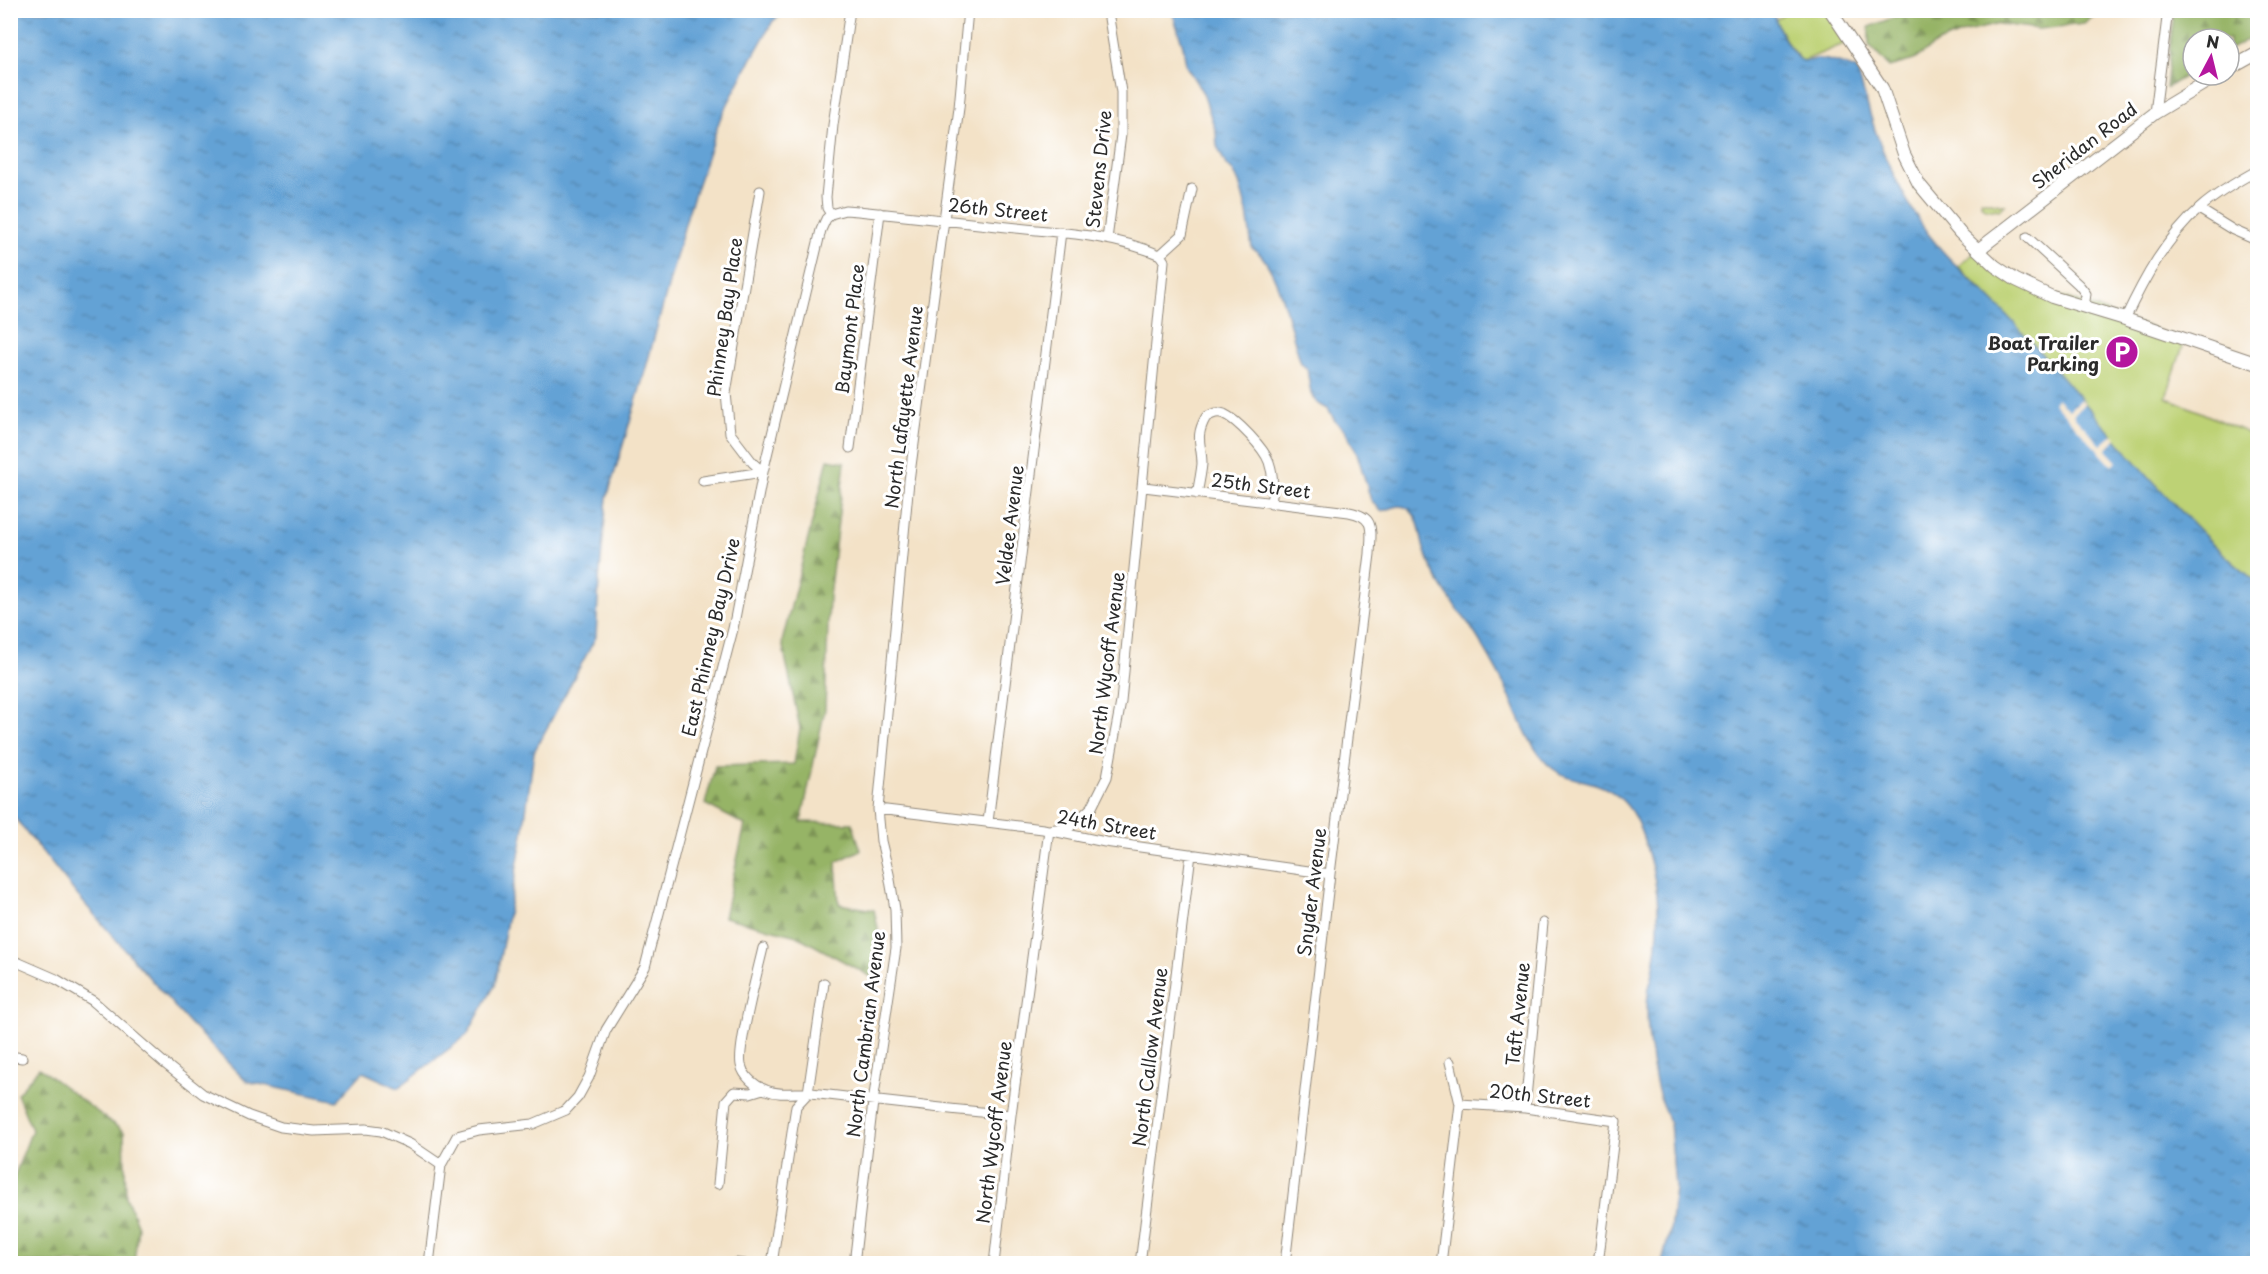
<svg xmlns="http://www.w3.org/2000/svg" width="2268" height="1274" viewBox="0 0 2268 1274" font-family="'Playpen Sans',sans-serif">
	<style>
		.forest { fill: url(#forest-firs); stroke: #607048; stroke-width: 1.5 }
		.park { fill: #bdd275; stroke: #747e50; stroke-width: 1.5 }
		.garden { fill: url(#garden-dots); stroke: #747e50; stroke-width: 1.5 }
		.water { fill: url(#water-ripples); stroke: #476680; stroke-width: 1.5 }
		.pier { fill: #f3e2c7 }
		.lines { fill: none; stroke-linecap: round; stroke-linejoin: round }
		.minor-casing { stroke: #8f8679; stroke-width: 11 }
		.major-casing { stroke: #8f8679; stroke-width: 14 }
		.minor { stroke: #fff; stroke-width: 9 }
		.major { stroke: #fff; stroke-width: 12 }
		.labels { text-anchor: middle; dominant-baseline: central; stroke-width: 6; stroke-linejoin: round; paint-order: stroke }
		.street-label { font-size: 18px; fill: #2b2b2b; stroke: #fff }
		.poi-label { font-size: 18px; font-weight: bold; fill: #2b2b2b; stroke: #fff; text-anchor: end }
	</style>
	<defs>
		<pattern id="forest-firs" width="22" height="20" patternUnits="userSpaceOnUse" patternTransform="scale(1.5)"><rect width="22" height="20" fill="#96b466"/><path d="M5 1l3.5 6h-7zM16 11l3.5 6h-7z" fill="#7b9354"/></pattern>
		<pattern id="garden-dots" width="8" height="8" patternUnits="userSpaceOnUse" patternTransform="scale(1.5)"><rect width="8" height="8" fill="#bdd275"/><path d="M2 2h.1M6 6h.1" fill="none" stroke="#a3b465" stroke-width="1.8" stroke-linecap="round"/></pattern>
		<pattern id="water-ripples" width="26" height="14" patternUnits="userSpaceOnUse" patternTransform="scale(1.5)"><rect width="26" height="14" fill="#63a2d5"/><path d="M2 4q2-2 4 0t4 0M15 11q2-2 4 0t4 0" fill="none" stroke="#5284ad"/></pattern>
	</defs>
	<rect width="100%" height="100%" fill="#fff"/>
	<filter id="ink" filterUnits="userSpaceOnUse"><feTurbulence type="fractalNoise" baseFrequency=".0167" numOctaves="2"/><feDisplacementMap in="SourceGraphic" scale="12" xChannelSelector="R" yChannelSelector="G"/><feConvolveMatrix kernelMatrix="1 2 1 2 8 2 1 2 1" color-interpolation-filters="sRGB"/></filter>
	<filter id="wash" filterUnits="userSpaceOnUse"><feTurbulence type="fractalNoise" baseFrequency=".008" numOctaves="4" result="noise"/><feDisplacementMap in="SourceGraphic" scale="24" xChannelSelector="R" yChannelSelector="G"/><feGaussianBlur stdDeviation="1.35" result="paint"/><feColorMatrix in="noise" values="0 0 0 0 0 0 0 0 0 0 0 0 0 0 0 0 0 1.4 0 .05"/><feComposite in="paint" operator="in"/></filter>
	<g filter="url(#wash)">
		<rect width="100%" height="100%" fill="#f3e2c7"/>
		<path class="forest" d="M1910,11V10L2100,11L2084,24L2039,29L1999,24L1966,32L1937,43L1914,60L1889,67L1869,45V27Z
			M2174,11H2257V34L2229,50V39H2193V71L2166,88Z
			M828,459L845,462L829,597L825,709L801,822L852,823L861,850L836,862L839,904L874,910L878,928L874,978L797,936L724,917L745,825L705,804L715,766L794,764L800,728L782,642Z
			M39,1068L124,1132L126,1197L138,1226L134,1263H11V1185L32,1130L17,1094Z"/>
		<path class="park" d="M1788,11H1830L1851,41L1803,61L1801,60L1789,46L1775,20Z
			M1978,250L2016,280L2185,340L2166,397L2257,437V582C2220,554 2190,521 2158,487C2091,414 2030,335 1958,266Z"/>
		<path class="garden" d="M1981,200L2005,205L1999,210L1985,208L1981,204Z"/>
		<path class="water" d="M10,11H788L773,21L747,67L720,119L688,213L644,375L607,498L599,580L596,637L534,752L523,834L495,985L467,1035L398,1088L363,1072L337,1101L246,1081L188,1022L78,896L11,813Z
			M1172,11H1773C1775,21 1792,60 1805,61C1809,62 1814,58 1819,59C1830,59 1845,65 1856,69C1865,92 1869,115 1878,138C1888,166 1902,193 1918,219C1940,256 1984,289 2013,322C2064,378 2112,436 2163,492C2193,524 2222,556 2257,582V1263H1662L1670,1231L1675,1188L1670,1123C1655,1097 1644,1025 1648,994C1648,988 1651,983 1652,977C1659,942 1661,902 1652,868C1643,834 1635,798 1598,785C1582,779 1565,779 1552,768C1531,752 1518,714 1507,690C1495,667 1483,645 1468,623C1457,608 1443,592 1435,574C1431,566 1427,558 1424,549C1420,536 1421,517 1407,508C1400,503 1389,510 1381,511L1371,500L1357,453L1345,430L1335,421L1328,409L1317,403L1311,394L1307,369L1301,363C1291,334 1278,261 1252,248L1247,212L1239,182L1232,170L1226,165L1217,146L1216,132L1203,93L1186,66L1183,46Z"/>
		<path class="pier" d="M2057,398L2069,410L2081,399L2085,403L2073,415L2101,445L2114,434L2117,438L2106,450L2117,462L2112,466L2053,402Z"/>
	</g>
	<g filter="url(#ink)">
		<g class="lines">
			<defs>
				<path id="minor" d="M2155,113L2168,10
					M760,191L726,393L730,433L753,463L763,472
					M2199,209L2233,230L2258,241
					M831,214L845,210L858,211C914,217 970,223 1026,229C1071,233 1119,237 1160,255
					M831,214L827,208L826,197L833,125L850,10
					M2027,237L2079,285L2086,294L2084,307
					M1107,239L1121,135V92L1108,12
					M1160,255L1182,235L1192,189
					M2125,319C2144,279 2166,238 2200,208C2217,193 2238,181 2258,170
					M850,448L880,213
					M703,481L763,472
					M1144,487L1349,512C1376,517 1371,530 1370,554L1330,874L1285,1264
					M1197,494C1199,484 1201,474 1202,464C1202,444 1194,438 1206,417C1212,414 1217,411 1224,414C1237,420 1264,448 1269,462C1274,476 1273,489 1271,504
					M878,809L1043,829L1105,842L1330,874
					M988,822L1061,232
					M1049,830L1070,827L1092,807L1107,777L1121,702L1164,261L1160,255
					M763,948C758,970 737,1048 741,1065C744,1077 755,1086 766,1090C780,1096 796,1092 811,1093C878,1101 944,1109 1011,1115
					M10,959L56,979L93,1001L164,1063L203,1094L249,1116L281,1127L314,1131L366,1129L381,1131L410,1144L441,1165
					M10,1056L22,1058
					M1460,1104L1525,1108L1616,1121L1598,1264
					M1525,1108L1543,923
					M718,1184L726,1101L734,1092L750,1093L763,1089
					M736,1263L745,1264
					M429,1264L441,1165L457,1136L479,1130L533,1124L566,1110L578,1097L589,1077L606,1030L645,967L733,629L763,472L821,230L826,219L831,214
					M772,1264L796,1106L808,1093L824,983
					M854,1264L873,1102L896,948L895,909L889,874L881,841L878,809L909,481L959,108L968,10
					M994,1264L1011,1115L1049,830
					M1140,1264L1191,854
					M1441,1264L1460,1104L1450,1062"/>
				<path id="major" d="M1830,10L1882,88L1904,154L1919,184L1960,233L1995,266L2016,280L2052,297L2125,319L2258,364
					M2229,69L2258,53
					M1978,250L2155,113L2218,75"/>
			</defs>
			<use href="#minor" class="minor-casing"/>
			<use href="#major" class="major-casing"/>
			<use href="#minor" class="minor"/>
			<use href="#major" class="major"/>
		</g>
	</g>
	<defs>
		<symbol id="parking-disc" viewBox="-11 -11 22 22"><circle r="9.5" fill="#b5179e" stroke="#fff"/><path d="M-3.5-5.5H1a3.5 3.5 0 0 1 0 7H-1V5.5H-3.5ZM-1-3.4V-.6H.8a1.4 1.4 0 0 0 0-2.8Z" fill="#fff"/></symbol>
	</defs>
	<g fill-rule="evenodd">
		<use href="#parking-disc" x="2103" y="333" width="38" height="38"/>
	</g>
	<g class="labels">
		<g class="street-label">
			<text transform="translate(2084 145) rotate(-38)">Sheridan Road</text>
			<text transform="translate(1098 169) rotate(-84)">Stevens Drive</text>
			<text transform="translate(998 209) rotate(6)">26th Street</text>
			<text transform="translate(724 317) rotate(-82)">Phinney Bay Place</text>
			<text transform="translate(849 329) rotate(-83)">Baymont Place</text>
			<text transform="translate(903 407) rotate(-83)">North Lafayette Avenue</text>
			<text transform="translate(1261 485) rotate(7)">25th Street</text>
			<text transform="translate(1009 525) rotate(-83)">Veldee Avenue</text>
			<text transform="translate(710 637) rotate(-77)">East Phinney Bay Drive</text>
			<text transform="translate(1106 663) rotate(-83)">North Wycoff Avenue</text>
			<text transform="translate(1107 824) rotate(10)">24th Street</text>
			<text transform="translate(1311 892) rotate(-83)">Snyder Avenue</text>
			<text transform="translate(1517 1014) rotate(-84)">Taft Avenue</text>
			<text transform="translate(865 1034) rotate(-83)">North Cambrian Avenue</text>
			<text transform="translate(1149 1057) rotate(-83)">North Callow Avenue</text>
			<text transform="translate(1540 1095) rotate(6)">20th Street</text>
			<text transform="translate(993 1132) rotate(-83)">North Wycoff Avenue</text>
		</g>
		<g class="poi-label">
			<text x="2099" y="342">Boat Trailer<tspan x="2099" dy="21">Parking</tspan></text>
		</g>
	</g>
	<rect width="2268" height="1274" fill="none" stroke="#fff" stroke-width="36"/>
	<g transform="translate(2211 57) rotate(7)"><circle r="28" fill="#ffffff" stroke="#aaaaaa" stroke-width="1.5"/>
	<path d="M0-4.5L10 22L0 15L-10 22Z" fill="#b5179e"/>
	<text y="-9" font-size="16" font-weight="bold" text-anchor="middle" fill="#2b2b2b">N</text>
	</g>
</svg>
